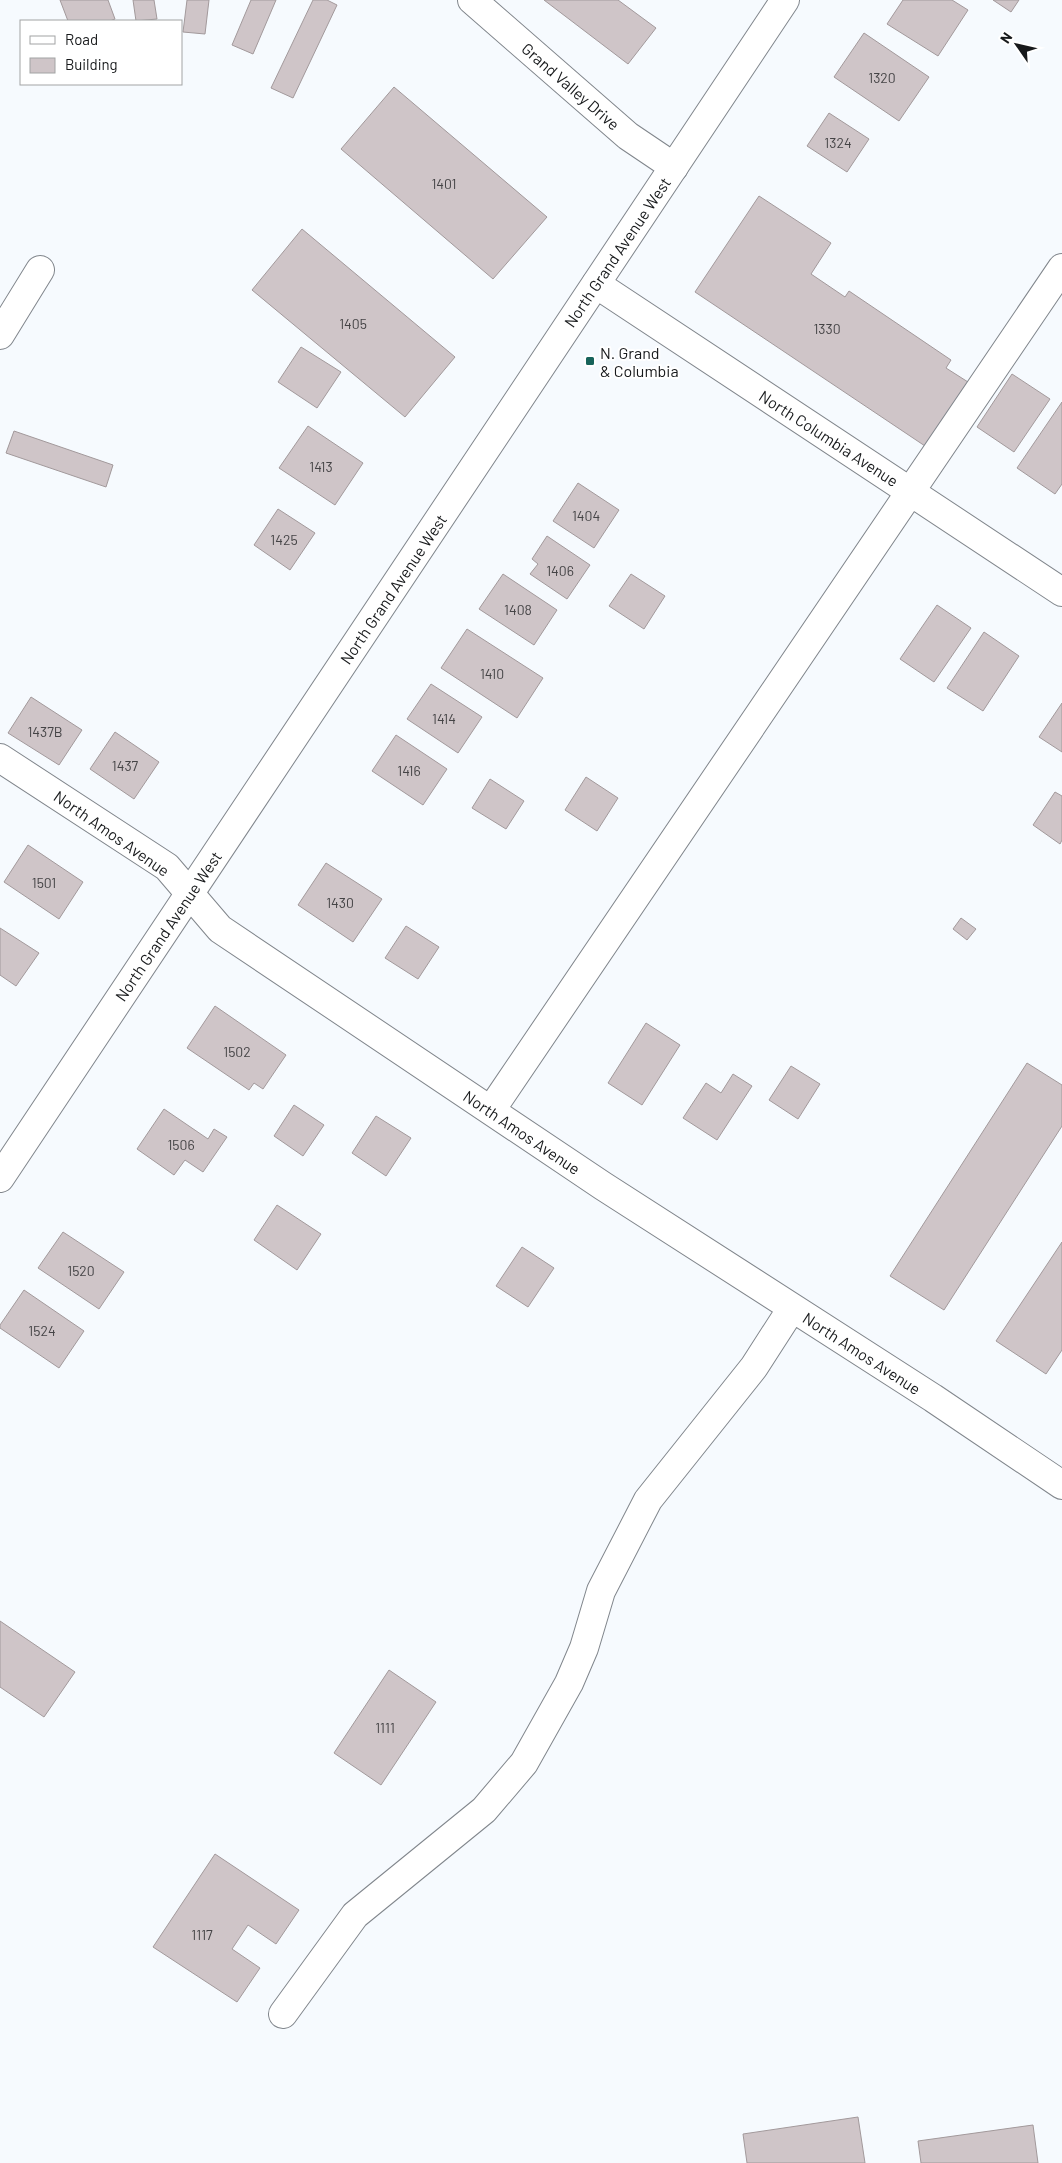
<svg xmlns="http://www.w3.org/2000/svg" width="1062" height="2163" viewBox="0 0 1062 2163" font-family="Barlow,sans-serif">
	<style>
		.building { fill: #cfc5c8; stroke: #a2999b }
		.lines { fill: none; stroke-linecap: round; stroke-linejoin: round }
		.minor-casing { stroke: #81868c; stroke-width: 30 }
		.major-casing { stroke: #81868c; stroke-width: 30 }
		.minor { stroke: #fff; stroke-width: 28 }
		.major { stroke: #fff; stroke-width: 28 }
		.poi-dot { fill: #17635a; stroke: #fff; stroke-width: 2 }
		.labels { text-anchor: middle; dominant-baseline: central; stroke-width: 4; stroke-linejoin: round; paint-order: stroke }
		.number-label { font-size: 14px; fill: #454446 }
		.street-label { font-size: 16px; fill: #17191b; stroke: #fff }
		.poi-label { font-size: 16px; fill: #17191b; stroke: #fff; text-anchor: start }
	</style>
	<rect width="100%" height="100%" fill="#f6fafe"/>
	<path class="building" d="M60,0H108L115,19L110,21H68Z
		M133,0H154L157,19L136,21Z
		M187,0H209L205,34L183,32Z
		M251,0H276L253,54L232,45Z
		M313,0H327L337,5L293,98L271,88Z
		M544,0H618L656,28L628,64Z
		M903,0H952L968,10L938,56L887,24Z
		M993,0H1019L1011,12Z
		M864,33L929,77L899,121L834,77Z
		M394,87L547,217L493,279L341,149Z
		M829,113L869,139L847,172L807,146Z
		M759,196L831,243L811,274L845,297L849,291L951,360L946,368L968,382L925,446L695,292Z
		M302,229L455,357L405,417L252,290Z
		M301,347L341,372L317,408L278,382Z
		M1012,374L1050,399L1014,452L977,427Z
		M1062,402V484L1055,494L1017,468Z
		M308,426L363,463L335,505L279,468Z
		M14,431L113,465L106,487L6,453Z
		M578,483L619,510L594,548L553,521Z
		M278,509L315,533L290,570L254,545Z
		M547,536L590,565L567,599L530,574L538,564L532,559Z
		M503,574L557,610L534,645L479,609Z
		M631,574L665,596L644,629L609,606Z
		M937,605L971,628L934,682L900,659Z
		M467,629L543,678L517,718L441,668Z
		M984,632L1019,656L983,711L947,688Z
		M431,684L482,717L458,753L407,719Z
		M31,697L82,730L59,765L8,733Z
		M1062,703V752L1039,737Z
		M115,732L159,762L134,799L90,769Z
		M396,735L447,769L423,805L372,771Z
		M586,777L618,798L597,831L565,810Z
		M490,779L524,801L506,829L472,808Z
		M1055,792L1062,796V840L1060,844L1033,825Z
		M28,845L83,882L59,919L4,882Z
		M326,863L382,899L353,942L298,905Z
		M961,918L976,929L967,940L953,929Z
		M406,926L439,947L418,979L385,958Z
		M0,928L39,953L16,986L0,975Z
		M215,1006L286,1055L263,1089L254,1083L249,1090L187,1048Z
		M646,1023L680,1045L642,1105L608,1083Z
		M1027,1063L1062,1085V1126L944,1310L890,1276Z
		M791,1066L820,1084L798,1119L769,1100Z
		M733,1074L752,1086L717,1140L683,1118L706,1083L721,1093Z
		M294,1105L324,1125L303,1156L274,1136Z
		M164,1109L208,1139L214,1129L227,1137L203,1172L185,1160L174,1175L137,1149Z
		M376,1116L411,1138L386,1176L352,1153Z
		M277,1205L321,1234L297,1270L254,1240Z
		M63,1232L124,1272L99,1309L38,1268Z
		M1062,1242V1350L1046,1374L996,1341Z
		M522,1247L554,1268L528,1307L496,1286Z
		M24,1290L84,1331L59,1368L0,1328V1325Z
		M0,1621L75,1672L44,1717L0,1687Z
		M389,1670L436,1702L381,1785L334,1753Z
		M215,1854L299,1910L276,1944L248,1925L232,1949L260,1968L237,2002L153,1947Z
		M858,2117L865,2163H747L743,2134Z
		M1033,2125L1038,2163H921L918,2141Z"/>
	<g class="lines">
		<defs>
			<path id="minor" d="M472,0L628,136L674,167
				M596,284L1062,592
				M0,335L40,270
				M0,758L167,867L220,929L603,1186L933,1398L1062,1485
				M491,1110L1062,268
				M283,2014L355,1915L484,1810L524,1763L569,1683L584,1648L601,1591L648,1500L754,1367L792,1308"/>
			<path id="major" d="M0,1178L785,0"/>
		</defs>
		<use href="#minor" class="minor-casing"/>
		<use href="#major" class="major-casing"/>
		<use href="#minor" class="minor"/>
		<use href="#major" class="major"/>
	</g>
	<rect class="poi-dot" x="585" y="356" width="10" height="10" rx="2.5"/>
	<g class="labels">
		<g class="number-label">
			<text x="882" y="77">1320</text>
			<text x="838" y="142">1324</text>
			<text x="444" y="183">1401</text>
			<text x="353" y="323">1405</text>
			<text x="827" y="328">1330</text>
			<text x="321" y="466">1413</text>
			<text x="586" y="515">1404</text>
			<text x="284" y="539">1425</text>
			<text x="560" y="570">1406</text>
			<text x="518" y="609">1408</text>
			<text x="492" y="673">1410</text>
			<text x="444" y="718">1414</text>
			<text x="45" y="731">1437B</text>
			<text x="125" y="765">1437</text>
			<text x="409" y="770">1416</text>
			<text x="44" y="882">1501</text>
			<text x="340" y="902">1430</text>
			<text x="237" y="1051">1502</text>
			<text x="181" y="1144">1506</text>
			<text x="81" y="1270">1520</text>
			<text x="42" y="1330">1524</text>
			<text x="385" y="1727">1111</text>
			<text x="202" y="1934">1117</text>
		</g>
		<g class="street-label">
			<text transform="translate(571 86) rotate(41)">Grand Valley Drive</text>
			<text transform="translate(617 252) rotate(-56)">North Grand Avenue West</text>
			<text transform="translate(829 438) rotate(33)">North Columbia Avenue</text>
			<text transform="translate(393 589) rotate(-56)">North Grand Avenue West</text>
			<text transform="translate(112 833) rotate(35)">North Amos Avenue</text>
			<text transform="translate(168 926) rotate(-56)">North Grand Avenue West</text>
			<text transform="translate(522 1132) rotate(34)">North Amos Avenue</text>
			<text transform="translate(862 1353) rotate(33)">North Amos Avenue</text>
		</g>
		<g class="poi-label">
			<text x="600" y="352">N. Grand<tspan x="600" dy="18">&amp; Columbia</tspan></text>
		</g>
	</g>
	<rect x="20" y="20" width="162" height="65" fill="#ffffff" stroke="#a2a3a4"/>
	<rect x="30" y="36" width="25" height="8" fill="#ffffff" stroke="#a2a3a4"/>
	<text x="65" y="45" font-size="15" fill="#17191b">Road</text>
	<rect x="30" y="58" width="25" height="15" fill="#cfc5c8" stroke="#a2a3a4"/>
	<text x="65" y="70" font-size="15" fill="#17191b">Building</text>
	<g transform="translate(1017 45) rotate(304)" stroke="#ffffff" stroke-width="4" paint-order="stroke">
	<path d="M0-4L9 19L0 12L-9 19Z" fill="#17191b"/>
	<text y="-8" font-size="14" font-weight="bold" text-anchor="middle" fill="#17191b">N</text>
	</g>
</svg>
